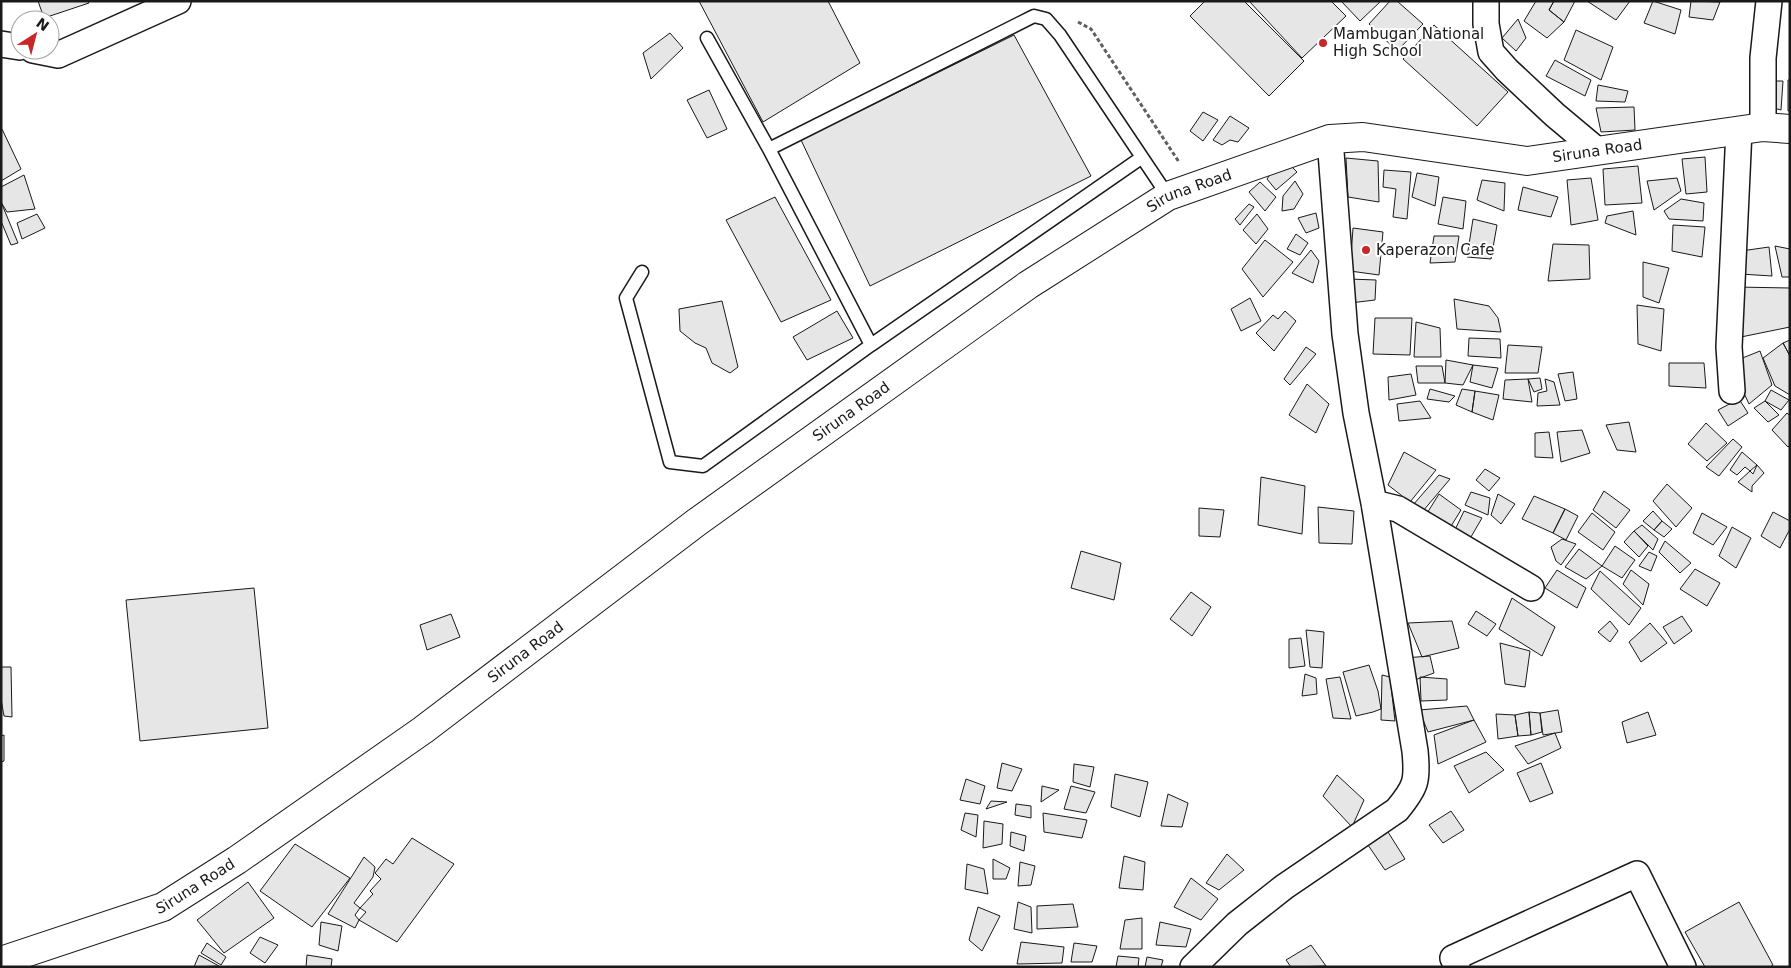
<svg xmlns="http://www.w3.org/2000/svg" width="1791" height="968" viewBox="0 0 1791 968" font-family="'DejaVu Sans',sans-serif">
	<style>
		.building { fill: #e6e6e6; stroke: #1a1a1a }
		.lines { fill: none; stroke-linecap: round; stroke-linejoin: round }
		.service-casing { stroke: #1a1a1a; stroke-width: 15 }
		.minor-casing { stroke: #1a1a1a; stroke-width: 28 }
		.tertiary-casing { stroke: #1a1a1a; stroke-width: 30 }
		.path { stroke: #5f5f5f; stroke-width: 3; stroke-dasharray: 4 2.5; stroke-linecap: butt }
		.service { stroke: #fff; stroke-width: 12 }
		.minor { stroke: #fff; stroke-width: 25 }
		.tertiary { stroke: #fff; stroke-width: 28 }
		.poi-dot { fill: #c62828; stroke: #fff; stroke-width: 2 }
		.labels { text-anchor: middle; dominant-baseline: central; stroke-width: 4; stroke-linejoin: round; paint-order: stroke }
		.poi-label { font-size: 15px; fill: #1a1a1a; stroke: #fff; text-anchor: start }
		.street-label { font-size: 15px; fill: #1a1a1a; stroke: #fff }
	</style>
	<rect width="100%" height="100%" fill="#fff"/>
	<path class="building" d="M38,1H88L89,3L44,18Z
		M699,1H828L860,63L763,122Z
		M1205,1H1244L1304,61L1269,96L1190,16Z
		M1249,1H1331L1346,16L1302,58Z
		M1341,1H1381L1360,21Z
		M1390,1H1397L1423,24L1397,51L1369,24Z
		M1536,1H1554L1549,10L1564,22L1547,38L1524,21Z
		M1554,1H1575L1564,22L1549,10Z
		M1587,1H1630L1616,20Z
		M1653,1L1681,10L1675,34L1644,23Z
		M1691,1L1720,2L1713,20L1689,17Z
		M1518,19L1526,38L1516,51L1502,38Z
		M1434,25L1508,92L1477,126L1403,59Z
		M1576,30L1613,47L1601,80L1564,60Z
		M670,33L683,48L651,79L643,53Z
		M1014,35L1091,176L870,286L801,140Z
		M1555,60L1591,80L1585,96L1546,76Z
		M1788,80H1790V111H1788Z
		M1768,81H1783L1781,110L1766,106Z
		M1598,85L1628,91L1625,102L1596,101Z
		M709,90L727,129L707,138L687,100Z
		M1634,107L1635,130L1601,132L1596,108Z
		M1203,112L1218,120L1203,141L1190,131Z
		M1230,116L1249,128L1238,142L1230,140L1222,145L1213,140Z
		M1,129H2L21,169L1,181Z
		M1282,157L1297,172L1276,190L1267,179Z
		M1705,157L1707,192L1686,194L1682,159Z
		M1346,158L1378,161L1379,202L1348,197Z
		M1638,166L1642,203L1605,205L1603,169Z
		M1384,170L1411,172L1407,219L1393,217L1396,189L1383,187Z
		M1417,173L1439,177L1435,206L1412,197Z
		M24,175L35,209L7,212L1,202V187Z
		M1591,178L1598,220L1571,225L1567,180Z
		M1677,178L1681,191L1654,210L1647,181Z
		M1482,180L1505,183L1504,211L1477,200Z
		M1295,181L1303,194L1294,209L1282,211L1283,196Z
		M1260,182L1276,197L1265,211L1249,192Z
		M1523,187L1558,197L1551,217L1518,210Z
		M775,197L831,300L781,322L726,220Z
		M1443,197L1466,201L1463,229L1438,224Z
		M1681,199L1704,203L1703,221L1669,219L1664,211Z
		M1,202L18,243L11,245L1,221Z
		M1249,204L1254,207L1240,225L1235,219Z
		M1633,211L1636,235L1605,223L1607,216Z
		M1316,213L1319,228L1306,233L1298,218Z
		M37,214L45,228L22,239L17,223Z
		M1257,214L1268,229L1256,244L1243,230Z
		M1473,219L1497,225L1491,259L1467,257Z
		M1673,225L1705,227L1702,257L1672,251Z
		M1353,228L1383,232L1379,275L1350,271Z
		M1296,234L1308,243L1300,255L1287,249Z
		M1434,236H1459L1455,262L1430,263Z
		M1265,240L1293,262L1263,297L1242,269Z
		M1553,244L1589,245L1590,279L1548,281Z
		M1775,246L1790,249V277H1782Z
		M1769,247L1772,276L1740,274L1741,251Z
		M1311,250L1319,261L1313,283L1292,273Z
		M1643,262L1669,268L1659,303L1643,297Z
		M1349,279L1376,280L1375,300L1350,303Z
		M1735,287L1790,288V327L1736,338Z
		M1250,298L1261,321L1241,331L1231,309Z
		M1454,299L1489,306L1498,318L1501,332L1457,329Z
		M722,301L738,367L730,373L712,363L706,348L695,343L680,331L679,309Z
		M1637,305L1664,309L1661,351L1638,344Z
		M837,311L853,338L807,360L793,337Z
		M1285,311L1296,321L1274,351L1256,333L1273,315L1278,319Z
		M1375,318H1412L1410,355L1373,354Z
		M1416,322L1440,328L1441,357H1414Z
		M1469,338L1500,339L1501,358L1468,356Z
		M1790,340V356L1783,343Z
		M1783,343L1790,356V395L1775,386L1763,358Z
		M1508,345L1542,347L1538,373H1505Z
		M1306,347L1316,354L1290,385L1284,379Z
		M1760,351L1772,385L1749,404L1730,363Z
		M1446,360L1473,365L1463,385L1445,383Z
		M1669,363H1704L1706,388L1669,386Z
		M1473,365L1498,368L1492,388L1470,382Z
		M1416,366H1442L1445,383H1418Z
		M1573,372L1577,399L1565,401L1558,374Z
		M1411,374L1416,395L1389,400L1388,377Z
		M1540,378L1542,389L1534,392L1528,379Z
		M1528,379L1532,402L1503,399L1505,380Z
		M1545,379L1554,382L1560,405L1537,406L1538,393L1547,391Z
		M1307,384L1329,404L1316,433L1289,415Z
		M1430,389L1455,396L1449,402L1427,399Z
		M1462,389L1475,391L1472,412L1456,405Z
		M1771,390L1789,400L1781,410L1765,401Z
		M1475,391L1499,395L1493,420L1472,412Z
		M1739,399L1748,413L1728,426L1718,410Z
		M1420,401L1431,418L1399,421L1397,404Z
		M1765,401L1779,415L1768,422L1754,408Z
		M1787,413L1790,416V445L1788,447L1772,430Z
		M1629,422L1636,452L1617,450L1606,425Z
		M1706,423L1727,443L1707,461L1688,444Z
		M1582,430L1590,453L1561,462L1557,432Z
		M1549,432L1553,458L1535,457V433Z
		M1733,439L1742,447L1719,476L1706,467Z
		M1404,452L1436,470L1410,502L1388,485Z
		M1742,452L1757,465L1750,471L1745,467L1737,475L1730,470Z
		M1757,465L1764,473L1752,486V492L1738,482L1750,471L1753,474Z
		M1485,469L1500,478L1489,491L1476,480Z
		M1439,475L1450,479L1423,511L1413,505Z
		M1261,477L1305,486L1302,534L1258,525Z
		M1667,484L1692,508L1676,527L1653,501Z
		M1604,491L1630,510L1616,528L1593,510Z
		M1471,492L1490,498L1488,515L1465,505Z
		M1439,494L1461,510L1448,531L1424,518Z
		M1498,494L1515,504L1501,524L1491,515Z
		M1534,496L1565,509L1553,533L1522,519Z
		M1318,507L1354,511L1352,544L1319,543Z
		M1199,508L1224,510L1220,537L1199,536Z
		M1565,509L1578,516L1566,540L1553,533Z
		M1464,511L1482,518L1468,542L1453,534Z
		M1653,511L1662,521L1654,530L1643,521Z
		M1773,512L1790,521V529L1780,548L1761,536Z
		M1592,513L1615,532L1603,550L1578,532Z
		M1702,513L1727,527L1713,545L1693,533Z
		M1662,521L1672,529L1664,537L1654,530Z
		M1642,525L1658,539L1653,550L1634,531Z
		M1732,527L1751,538L1736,568L1719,556Z
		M1634,531L1648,546L1639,557L1624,542Z
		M1562,539L1576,544L1561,565L1556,561L1551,547Z
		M1665,541L1691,563L1680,573L1659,552Z
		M1615,546L1635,560L1622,578L1602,566Z
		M1579,549L1602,566L1586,579L1565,567Z
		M1081,551L1121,563L1114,600L1071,588Z
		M1649,552L1657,556L1651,571L1639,566Z
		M1695,569L1720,583L1707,606L1680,589Z
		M1557,570L1586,588L1577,608L1545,588Z
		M1631,570L1649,584L1643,605L1623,584Z
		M1600,571L1641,608L1629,625L1591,589Z
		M254,588L268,728L140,741L126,600Z
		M1191,592L1211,607L1192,636L1170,619Z
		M1512,598L1555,627L1542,656L1499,629Z
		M1476,611L1496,624L1487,636L1468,624Z
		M451,614L460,637L427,650L420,625Z
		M1682,616L1692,631L1674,644L1663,627Z
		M1452,621L1459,648L1422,657L1408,623Z
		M1610,621L1618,631L1610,642L1598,632Z
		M1650,623L1667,643L1641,662L1629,642Z
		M1306,630L1324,632L1322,668L1310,667Z
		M1301,638L1305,666L1289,668V639Z
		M1500,643L1530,651L1525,687L1505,684Z
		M1430,656L1434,673L1412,681L1404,658Z
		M1369,665L1378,691L1381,709L1373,712L1356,716L1343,672Z
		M1,667H11L12,717L4,716L1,699Z
		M1305,674L1316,678L1317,694L1302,696Z
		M1382,675L1390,677L1395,721L1381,720Z
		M1340,677L1351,719L1333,718L1326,679Z
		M1420,677L1447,679V700L1421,701Z
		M1467,706L1474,720L1428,732L1419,710Z
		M1558,710L1562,732L1543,735L1540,713Z
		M1529,712L1540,713L1542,732L1531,735Z
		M1529,712L1531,735L1518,736L1515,715Z
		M1648,712L1656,735L1627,743L1622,722Z
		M1496,714L1515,715L1518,736L1498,739Z
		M1474,720L1486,742L1438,764L1434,735Z
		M1555,733L1561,748L1528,764L1515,746Z
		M4,735V761L1,762V736Z
		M1486,752L1504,770L1469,793L1454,766Z
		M1002,763L1022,769L1012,791L997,788Z
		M1541,763L1553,793L1530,802L1517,773Z
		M1074,764L1094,767L1090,787L1073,782Z
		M1115,774L1148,782L1140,817L1111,807Z
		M1337,775L1364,800L1352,827L1323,796Z
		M966,779L985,786L980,804L960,800Z
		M1042,786L1059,790L1041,802Z
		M1071,786L1095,792L1086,813L1064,809Z
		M1168,794L1188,803L1182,827L1161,826Z
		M991,801L1007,802L986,809Z
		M1016,804L1031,806V818L1015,815Z
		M1451,811L1464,830L1443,843L1429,825Z
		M965,813L978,815L976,837L961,830Z
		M1043,813L1087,820L1082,838L1044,832Z
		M984,821L1003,824L1002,844L983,848Z
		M1011,832L1026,836L1024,851L1010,846Z
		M1388,832L1405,859L1385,870L1368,845Z
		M412,838L454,864L397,942L359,920L366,912L360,908L373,894L370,891L381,879L375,873L386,859L393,864Z
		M295,844L350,878L312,927L260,891Z
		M1227,854L1244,870L1219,890L1206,883Z
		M1124,856L1145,862L1143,890L1119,888Z
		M364,857L375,867L373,877L354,903L360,908L355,915L359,920L355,928L328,914Z
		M993,859L1010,868L1006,879H993Z
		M1020,862L1035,866L1031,885L1018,886Z
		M967,864L984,869L988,894L965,889Z
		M1191,878L1218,899L1201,920L1174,907Z
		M248,882L274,918L224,953L197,920Z
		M1018,902L1031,907L1032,933L1014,929Z
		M1739,902L1773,965L1770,967H1705L1685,932Z
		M1073,904L1078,927L1037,929V906Z
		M978,907L1000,916L982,951L969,940Z
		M1142,918V949H1120L1125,920Z
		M321,922L342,926L338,951L319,945Z
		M1160,922L1191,929L1186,947L1156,945Z
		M260,937L278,945L265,963L250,953Z
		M1021,942L1064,947L1062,963L1017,964Z
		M207,943L226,957L221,965L201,953Z
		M1074,943L1097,946L1092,962H1071Z
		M1311,945L1326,966L1291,967L1286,960Z
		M199,955L219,966L194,967Z
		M307,955L332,959L331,967H306Z
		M1118,956L1139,958L1138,967H1116Z
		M1147,957L1163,960L1161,967H1145Z"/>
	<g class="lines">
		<defs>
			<path id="service" d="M707,38L769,149L871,345L1141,158
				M769,149L1034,16L1046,19L1060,35L1168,196
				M642,272L626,298L670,462L703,466L871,345"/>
			<path id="minor" d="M1486,1V24L1491,52L1507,70L1555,115L1598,151
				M1,44L20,47
				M33,50L58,55L178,1
				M1763,127V58L1769,1
				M1732,391L1729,347L1739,130
				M1374,503L1398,509L1531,588
				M1193,967L1237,924L1284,887L1397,810C1416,787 1418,781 1415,751L1374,503L1356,413L1345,334L1330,139
				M1457,967L1453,958L1637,874L1683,967"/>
			<g id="tertiary">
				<path id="s1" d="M1,961L163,907L237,860L423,730L697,522L1028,285L1168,196L1330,139L1363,137L1527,161L1763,127L1790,129"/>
			</g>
		</defs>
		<use href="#service" class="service-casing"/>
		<use href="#minor" class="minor-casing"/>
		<use href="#tertiary" class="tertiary-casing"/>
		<path class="path" d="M1078,22L1091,29L1179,162"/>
		<use href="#service" class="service"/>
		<use href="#minor" class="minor"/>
		<use href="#tertiary" class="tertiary"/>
	</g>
	<g class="poi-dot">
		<circle cx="1323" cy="43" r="5"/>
		<circle cx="1366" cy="250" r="5"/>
	</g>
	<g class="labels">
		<g class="poi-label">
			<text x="1333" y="34">Mambugan National<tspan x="1333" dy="17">High School</tspan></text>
			<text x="1376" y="250">Kaperazon Cafe</text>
		</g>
		<g class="street-label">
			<text stroke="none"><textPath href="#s1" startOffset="1844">Siruna Road</textPath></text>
			<text stroke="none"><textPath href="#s1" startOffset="1424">Siruna Road</textPath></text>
			<text stroke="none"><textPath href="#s1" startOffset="1019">Siruna Road</textPath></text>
			<text stroke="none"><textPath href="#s1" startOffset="614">Siruna Road</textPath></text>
			<text stroke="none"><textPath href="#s1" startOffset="209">Siruna Road</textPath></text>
		</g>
	</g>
	<rect width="1791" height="968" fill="none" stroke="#1a1a1a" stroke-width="5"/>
	<g transform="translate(35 35) rotate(36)"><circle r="24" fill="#ffffff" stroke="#a3a3a3"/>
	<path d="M0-4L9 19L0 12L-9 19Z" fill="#c62828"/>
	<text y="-8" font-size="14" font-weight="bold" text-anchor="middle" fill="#1a1a1a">N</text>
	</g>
</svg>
